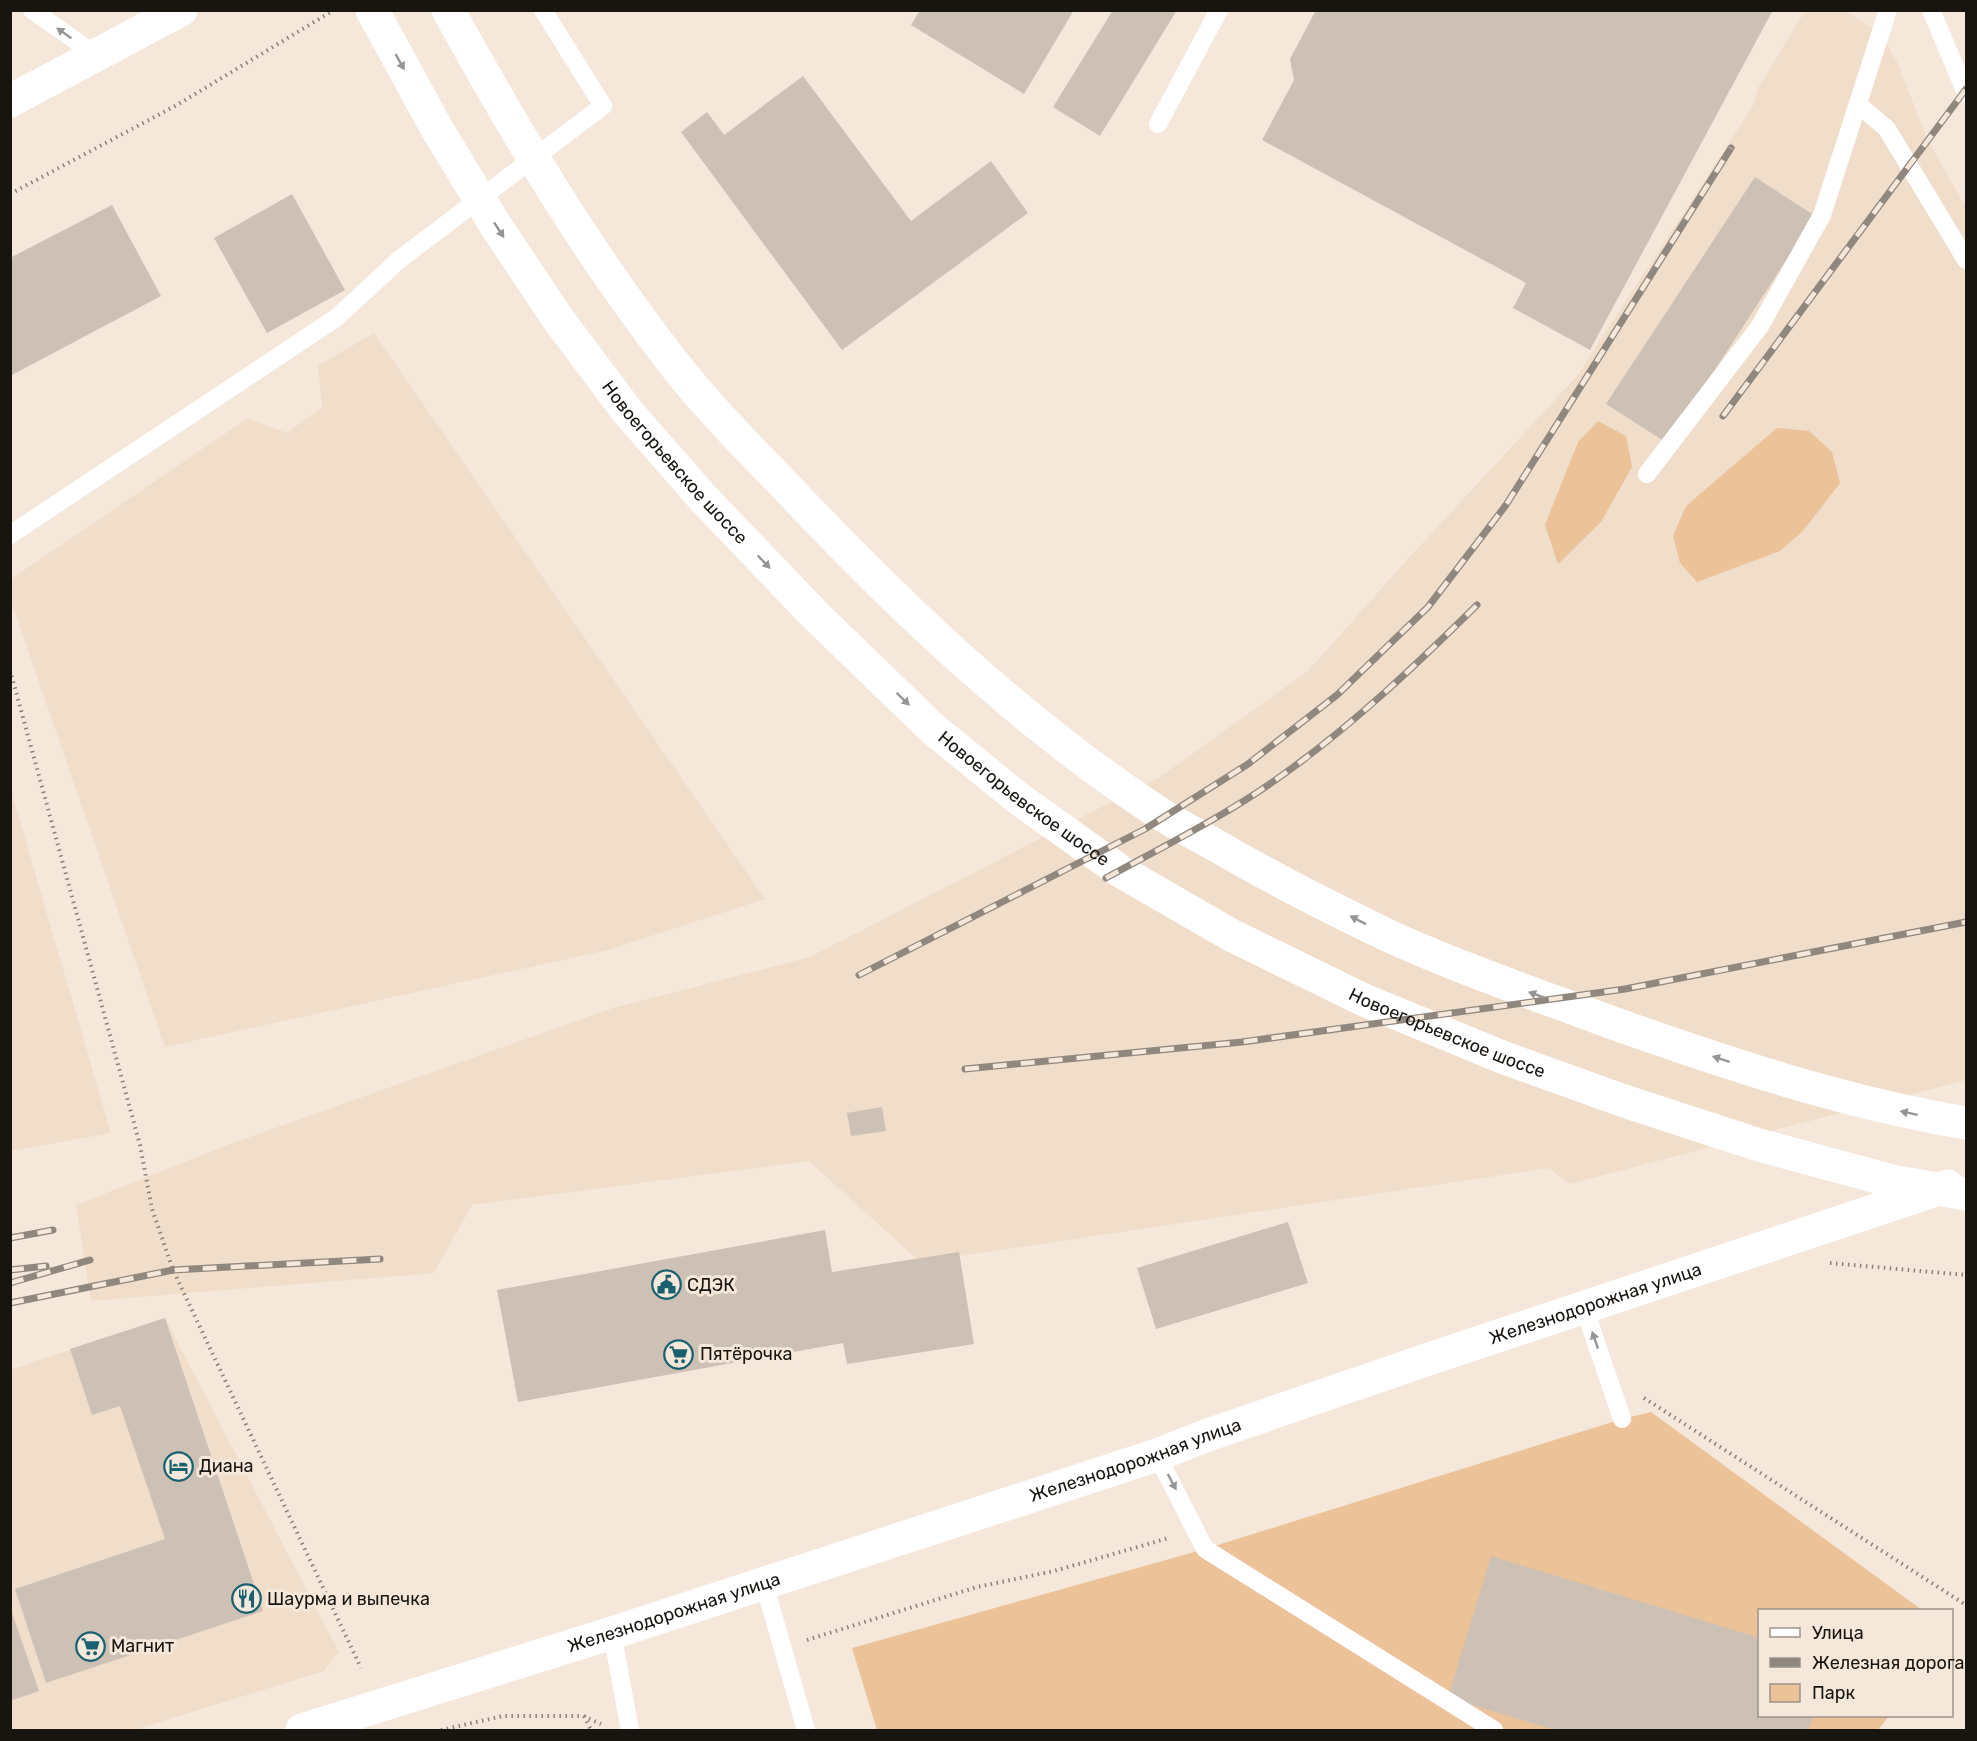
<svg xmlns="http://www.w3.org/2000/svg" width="1977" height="1741" viewBox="0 0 1977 1741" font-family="Rubik,sans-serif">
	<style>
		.built { fill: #f0ddca }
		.green { fill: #ecc299 }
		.building { fill: #cdc0b4 }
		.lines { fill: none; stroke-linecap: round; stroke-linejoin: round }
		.path { stroke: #8a8178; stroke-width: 4; stroke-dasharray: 1.5 4.5; stroke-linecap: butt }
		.service { stroke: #fff; stroke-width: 18 }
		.tertiary { stroke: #fff; stroke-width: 33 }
		.secondary { stroke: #fff; stroke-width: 33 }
		.rail-casing { stroke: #90877e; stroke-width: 7 }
		.rail { stroke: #f5e8db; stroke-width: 4.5; stroke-dasharray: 14; stroke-linecap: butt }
		.oneway { fill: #979593 }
		.labels { text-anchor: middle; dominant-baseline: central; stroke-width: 6; stroke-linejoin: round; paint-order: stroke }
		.street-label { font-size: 18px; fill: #181410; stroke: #f5e8db }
		.poi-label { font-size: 18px; fill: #181410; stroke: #f5e8db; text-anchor: start }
	</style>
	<rect width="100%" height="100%" fill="#f5e8db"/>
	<path class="built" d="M1805,11H1846L1881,34L1898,64L1928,141L1964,204L1966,195V1080L1570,1184L1549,1168L920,1262L809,1161L472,1205L434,1273L91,1301L76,1205L222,1147L613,1008L810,957L1160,777L1308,671L1406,561L1577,376L1753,106L1758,88Z
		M374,333L765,899L608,950L165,1047L11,601V579L248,418L287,433L322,407L318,366Z
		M10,787L111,1133L11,1151H10Z
		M165,1318L339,1652L324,1671L134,1730H11L10,1370Z"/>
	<path class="green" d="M1598,421L1626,436L1632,467L1601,522L1558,564L1545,525L1578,442Z
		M1777,428L1809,431L1832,452L1840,483L1803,531L1780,551L1697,582L1680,563L1673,536L1686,506Z
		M1651,1412L1922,1610H1760V1716H1889L1878,1730H877L852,1648L1205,1549L1622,1419Z"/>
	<path class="building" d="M920,10H1074L1024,94L911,25Z
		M1113,10H1177L1100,136L1053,107Z
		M1316,10H1773L1590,350L1513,308L1526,283L1262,140L1294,80L1290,59Z
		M803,76L911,221L991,161L1028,213L842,350L681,132L707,112L724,135Z
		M1755,177L1815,216L1667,443L1606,404Z
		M292,194L345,290L267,333L214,238Z
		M112,205L161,296L10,376V258Z
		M882,1107L886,1131L851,1136L847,1113Z
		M1288,1222L1308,1283L1156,1329L1137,1268Z
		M825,1230L832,1272L959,1252L974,1344L847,1364L843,1343L518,1402L497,1290Z
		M165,1318L263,1611L46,1683L15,1589L165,1539L120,1406L92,1415L70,1349Z
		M1491,1556L1760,1638V1716H1813L1808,1730H1556L1448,1698Z
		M10,1607L39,1691L10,1701Z"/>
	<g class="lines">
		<path class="path" d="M10,194L177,105L334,10
			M10,670L140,1145L152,1209L173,1270L361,1668
			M1830,1263L1966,1275
			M1644,1398L1966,1605
			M807,1640L977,1587L1054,1571L1169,1538
			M584,1716L591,1730
			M441,1730L503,1716H583L601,1724"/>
		<path class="service" d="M32,10L96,55
			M1931,10L1966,93
			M1859,105L1887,129L1966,260
			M1158,124L1219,10
			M1647,474L1760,326L1822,215L1888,10
			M10,535L336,318L400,259L603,106L543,10
			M1584,1307L1622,1419
			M1157,1455L1205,1549L1494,1730
			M764,1583L806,1730
			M612,1633L630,1730"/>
		<path class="tertiary" id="s1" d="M302,1730L612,1633L1157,1455L1205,1436L1423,1361L1948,1186"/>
		<g class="secondary">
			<path id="s2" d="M372,10L437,129L496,226L558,319L627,411L703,498L814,614L932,728L1019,799L1120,871L1231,935L1364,1000L1502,1057L1624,1101L1759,1145L1892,1181L1966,1194"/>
			<path d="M448,10C516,133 588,254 675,365C710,410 755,454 794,495C904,611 1022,723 1156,811C1177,825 1201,837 1224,850C1277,881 1333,909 1389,936C1457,967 1529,992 1599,1018C1719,1061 1841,1102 1966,1123"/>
			<path d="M10,101L181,10"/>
		</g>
		<defs>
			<path id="rail" d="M1723,416L1966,89
				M1106,878C1168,844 1231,813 1288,771C1356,722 1417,664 1477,605
				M859,975L1145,829L1248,764L1337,695L1428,607L1506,505L1731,148
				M965,1069L1242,1042L1625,989L1966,922
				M10,1238L53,1230
				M10,1270L46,1266
				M10,1283L90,1260
				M10,1303L173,1270L380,1259"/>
		</defs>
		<use href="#rail" class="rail-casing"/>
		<use href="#rail" class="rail"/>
	</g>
	<defs><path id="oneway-solid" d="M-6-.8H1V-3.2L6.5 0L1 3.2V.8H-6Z" transform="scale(1.5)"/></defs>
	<g class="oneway">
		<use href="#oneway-solid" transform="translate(64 33) rotate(-145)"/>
		<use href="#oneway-solid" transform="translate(400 62) rotate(61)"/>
		<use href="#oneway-solid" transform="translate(499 230) rotate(57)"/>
		<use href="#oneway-solid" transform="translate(764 562) rotate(46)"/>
		<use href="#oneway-solid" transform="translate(903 699) rotate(44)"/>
		<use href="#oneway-solid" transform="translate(1358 920) rotate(-153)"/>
		<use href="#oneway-solid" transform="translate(1537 995) rotate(-160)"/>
		<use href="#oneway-solid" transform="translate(1721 1059) rotate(-162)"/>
		<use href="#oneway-solid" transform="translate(1909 1113) rotate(-168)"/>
		<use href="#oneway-solid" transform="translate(1595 1340) rotate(-109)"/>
		<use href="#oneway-solid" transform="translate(1172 1482) rotate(62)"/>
	</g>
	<defs>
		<symbol id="civic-ring" viewBox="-11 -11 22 22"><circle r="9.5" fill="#f5e8db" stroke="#196170" stroke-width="1.5"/><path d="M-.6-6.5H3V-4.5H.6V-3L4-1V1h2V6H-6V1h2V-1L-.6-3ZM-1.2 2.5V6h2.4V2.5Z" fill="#196170"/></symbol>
		<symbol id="supermarket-ring" viewBox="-11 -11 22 22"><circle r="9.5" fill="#f5e8db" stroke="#196170" stroke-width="1.5"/><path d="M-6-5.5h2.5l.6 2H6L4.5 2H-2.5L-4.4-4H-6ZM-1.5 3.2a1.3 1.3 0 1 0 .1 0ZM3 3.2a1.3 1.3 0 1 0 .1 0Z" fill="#196170"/></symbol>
		<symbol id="hotel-ring" viewBox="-11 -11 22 22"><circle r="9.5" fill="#f5e8db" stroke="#196170" stroke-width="1.5"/><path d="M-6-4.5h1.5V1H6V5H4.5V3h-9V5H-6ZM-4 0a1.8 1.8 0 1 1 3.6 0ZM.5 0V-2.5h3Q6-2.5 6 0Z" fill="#196170"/></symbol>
		<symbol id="restaurant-ring" viewBox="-11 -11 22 22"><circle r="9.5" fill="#f5e8db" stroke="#196170" stroke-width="1.5"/><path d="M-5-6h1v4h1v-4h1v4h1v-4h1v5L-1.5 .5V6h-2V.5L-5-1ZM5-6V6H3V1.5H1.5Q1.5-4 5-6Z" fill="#196170"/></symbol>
	</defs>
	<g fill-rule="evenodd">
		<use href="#civic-ring" x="650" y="1268" width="33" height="33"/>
		<use href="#supermarket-ring" x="662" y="1338" width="33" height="33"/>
		<use href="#hotel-ring" x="162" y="1450" width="33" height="33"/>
		<use href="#restaurant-ring" x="230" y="1582" width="33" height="33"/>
		<use href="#supermarket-ring" x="74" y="1630" width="33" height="33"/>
	</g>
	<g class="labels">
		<g class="street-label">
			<text stroke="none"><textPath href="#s2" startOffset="546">Новоегорьевское шоссе</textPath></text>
			<text stroke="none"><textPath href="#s2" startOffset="1032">Новоегорьевское шоссе</textPath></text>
			<text stroke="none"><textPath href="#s2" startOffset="1518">Новоегорьевское шоссе</textPath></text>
			<text stroke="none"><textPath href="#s1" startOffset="1362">Железнодорожная улица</textPath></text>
			<text stroke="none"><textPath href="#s1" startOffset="876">Железнодорожная улица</textPath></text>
			<text stroke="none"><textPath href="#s1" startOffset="390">Железнодорожная улица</textPath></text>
		</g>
		<g class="poi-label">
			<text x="687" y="1285">СДЭК</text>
			<text x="700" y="1354">Пятёрочка</text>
			<text x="199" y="1466">Диана</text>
			<text x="267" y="1599">Шаурма и выпечка</text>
			<text x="111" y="1646">Магнит</text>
		</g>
	</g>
	<rect width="1977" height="1741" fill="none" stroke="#181410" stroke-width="24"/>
	<rect x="1758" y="1609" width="195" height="108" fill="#f5e8db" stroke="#9d938a" stroke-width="1.5"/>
	<rect x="1770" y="1628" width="30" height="9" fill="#ffffff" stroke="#9d938a" stroke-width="1.5"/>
	<text x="1812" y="1639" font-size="18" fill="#181410">Улица</text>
	<rect x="1770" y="1658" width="30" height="9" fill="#90877e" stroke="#9d938a" stroke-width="1.5"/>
	<text x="1812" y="1669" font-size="18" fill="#181410">Железная дорога</text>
	<rect x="1770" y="1684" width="30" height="18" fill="#ecc299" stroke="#9d938a" stroke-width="1.5"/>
	<text x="1812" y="1699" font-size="18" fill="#181410">Парк</text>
</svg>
